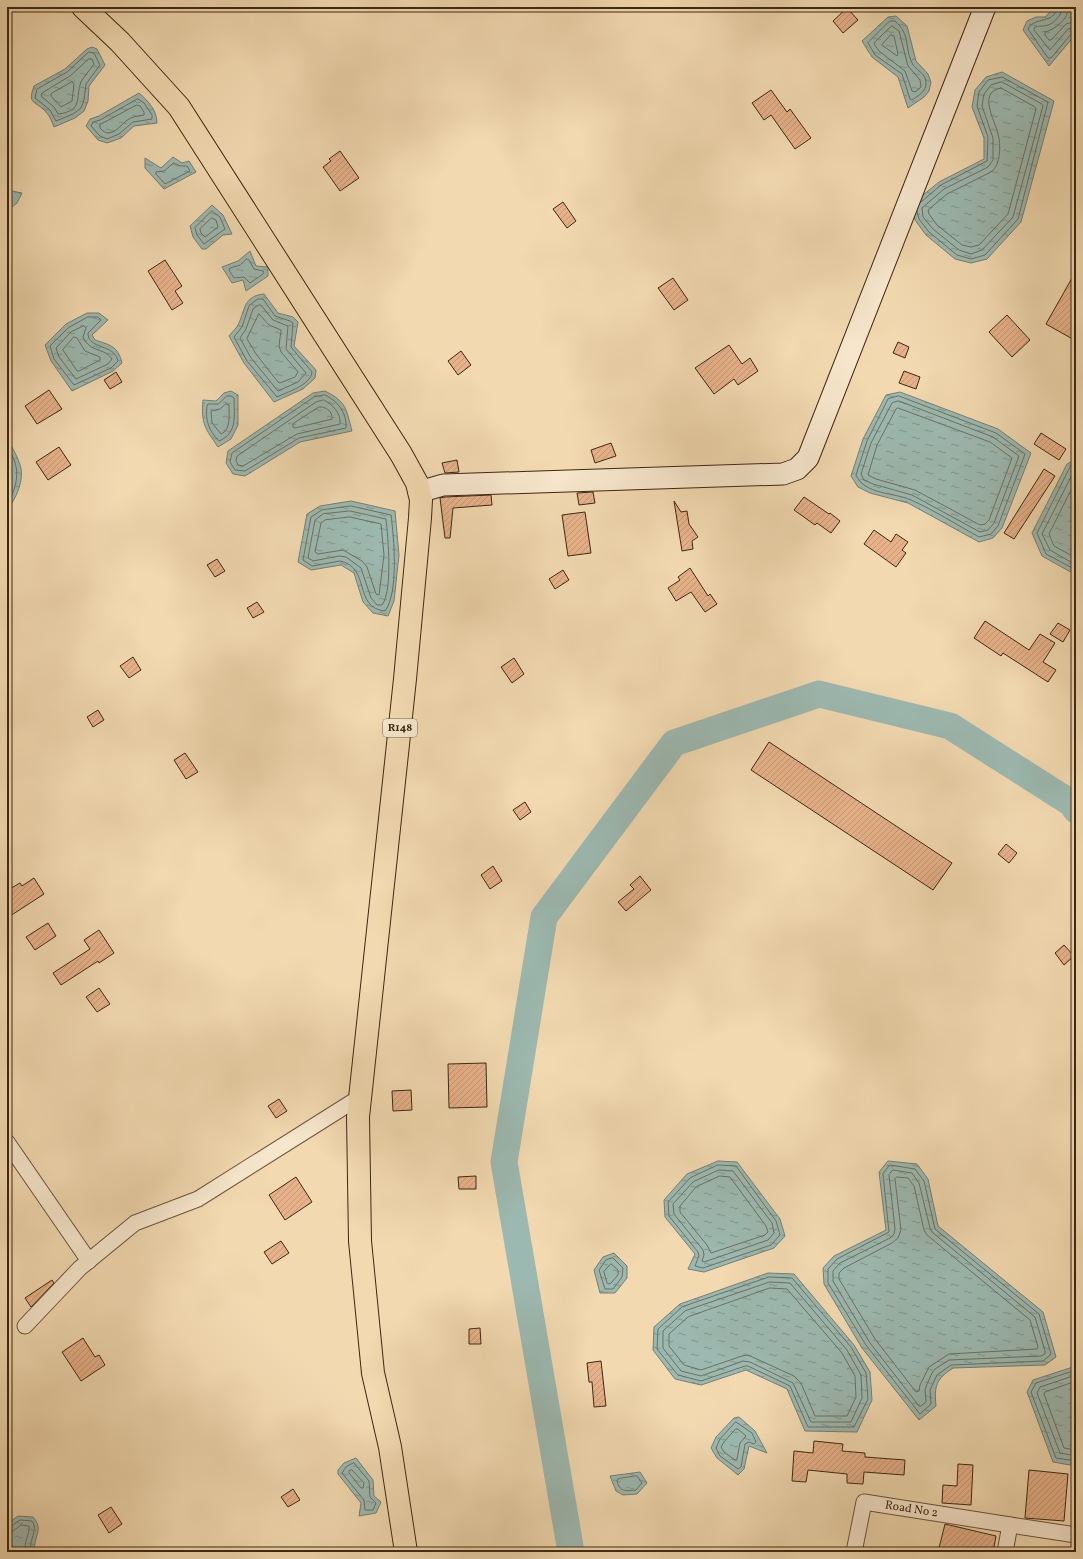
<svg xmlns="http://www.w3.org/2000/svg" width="1083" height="1559" viewBox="0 0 1083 1559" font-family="Vollkorn,serif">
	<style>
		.water { fill: url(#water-ripples); stroke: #767f72 }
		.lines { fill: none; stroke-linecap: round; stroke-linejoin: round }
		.shore { stroke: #6c7062; stroke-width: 1 }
		.river { stroke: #9cb9b1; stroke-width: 27 }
		.building { fill: url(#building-hatch); stroke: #3c2813 }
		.minor-casing { stroke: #6a543a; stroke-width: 17 }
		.secondary-casing { stroke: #3c2813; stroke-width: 23 }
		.primary-casing { stroke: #3c2813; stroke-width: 24 }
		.minor { stroke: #f7e6cc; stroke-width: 15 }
		.secondary { stroke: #f7e6cc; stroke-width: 21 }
		.primary { stroke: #f2d9b0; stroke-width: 22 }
		.labels { text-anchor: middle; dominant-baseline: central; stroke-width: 3; stroke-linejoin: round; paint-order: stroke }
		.shield { fill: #f7e6cc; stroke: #74614a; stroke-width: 1 }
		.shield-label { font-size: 11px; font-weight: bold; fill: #3c2813 }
		.street-label { font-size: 12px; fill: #3c2813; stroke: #f7e6cc }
	</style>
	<defs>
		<pattern id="water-ripples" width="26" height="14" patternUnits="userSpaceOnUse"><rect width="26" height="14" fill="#9cb9b1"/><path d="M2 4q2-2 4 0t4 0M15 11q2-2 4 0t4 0" fill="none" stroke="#80968f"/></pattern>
		<pattern id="building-hatch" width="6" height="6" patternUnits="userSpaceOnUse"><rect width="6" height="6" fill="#e7b28a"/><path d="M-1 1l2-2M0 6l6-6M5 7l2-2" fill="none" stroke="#c79976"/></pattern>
	</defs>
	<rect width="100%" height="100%" fill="#f2d9b0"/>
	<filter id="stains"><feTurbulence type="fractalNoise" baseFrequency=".005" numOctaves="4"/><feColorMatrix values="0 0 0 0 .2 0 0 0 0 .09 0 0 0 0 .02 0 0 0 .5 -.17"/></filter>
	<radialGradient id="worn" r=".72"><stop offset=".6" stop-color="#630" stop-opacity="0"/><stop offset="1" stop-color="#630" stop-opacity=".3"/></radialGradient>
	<path class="water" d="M1055,7H1074L1076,8V34L1049,66L1023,30L1027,21L1036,17H1045Z
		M896,16L907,26L916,61L928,74L931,82L929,91L924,97L908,108L898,77L872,57L862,41L888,17Z
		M92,47L97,49L105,65L89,86L88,101L84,111L75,118L54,127C52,122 50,116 46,112C35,100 27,105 34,86L65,69L87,49Z
		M1002,72L1054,101L1021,222L987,259L971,263L955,259L926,235L915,220L912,204L939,182L984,159V138L972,107L975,90L986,77Z
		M139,93C148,101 157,110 157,123L134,126L121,138L107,143L98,140L86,126L90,119L99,116Z
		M173,157L182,163L189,161L196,172L164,189L145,168V158L161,168Z
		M7,190L22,193L17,203L7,211Z
		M212,205L223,215L232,234L223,235L206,249H202L193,237L190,226Z
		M250,251L256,266L268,267V276L246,291L243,280L232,283L222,267L238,261Z
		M264,294L278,313L293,317L298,322L294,346L316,370L315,378L303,389L274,402L244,363L229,336C232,332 237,328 239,323C245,309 244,296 264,294Z
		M87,313H99L108,320L92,335L95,340C110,345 118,346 122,363L113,371L72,391L51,361L45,345L66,324Z
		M231,391L238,395V425L231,439L218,447C205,428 201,424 203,400L216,401L224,393Z
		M325,391C347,402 346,409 352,431L300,442L245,476L233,474L226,463L228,451L313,393Z
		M900,392L998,429L1031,453L1002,528L993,538L979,542L908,503L870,493L858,487L851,476L863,439L886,395Z
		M7,444L11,445C14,451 18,458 20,465C25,479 16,499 7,510Z
		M1076,459V575L1042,556L1032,533L1067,464Z
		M351,501L395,511L399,555L394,601L388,616L373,613L363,602L354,573L341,565L311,570L298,562L307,514L320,506Z
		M718,1161L737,1162L780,1219L785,1236L774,1248L704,1272L688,1269L695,1254L665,1217L664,1200L687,1174Z
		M888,1161L917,1164L928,1179L938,1226L1043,1312L1056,1357L1045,1365L953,1368C936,1379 934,1386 936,1406L919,1420L862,1348L824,1284L823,1268L834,1256L886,1230L879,1172Z
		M614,1253L627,1266V1278L615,1293H600L594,1270L603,1257Z
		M768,1273L794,1274L854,1345L870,1372L872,1400L857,1432L805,1431L787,1389L746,1370L701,1385L675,1379L653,1350L654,1327L680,1304Z
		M1076,1366V1466L1053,1462L1027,1392L1033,1380Z
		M739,1417L755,1431L767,1453L749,1446L744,1469L738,1475L717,1458L711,1448L716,1437L734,1418Z
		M356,1458L373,1480L374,1496L381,1502L376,1513L359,1516L361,1503L338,1474V1470L344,1463Z
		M640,1472L647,1483L637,1494L623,1495L616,1491L610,1476Z
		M18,1516L33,1517C45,1530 32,1538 35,1552H7V1524Z"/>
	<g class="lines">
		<path class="shore" d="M1057,7C1055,25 1034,16 1028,29L1048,58H1051L1072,33L1076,32
			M1063,7C1062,14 1055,23 1048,25C1043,27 1039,25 1034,28V30L1050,50L1068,29L1076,27
			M1069,7C1068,19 1056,29 1045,32V35L1049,40H1051L1066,24L1076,21
			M890,21H895C911,35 904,46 912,63C915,70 926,73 926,82C927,91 918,96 912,100L910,99L902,74L875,55L868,43Z
			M892,26L899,31L908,66L920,80L921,87L915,92L912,91L905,71L879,51L874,44L875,42Z
			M891,35L894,36L898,54L897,56L882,45Z
			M89,52L94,53L100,65L86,84L84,100L81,108L73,114L56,121L50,110L35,98L37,89L67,72Z
			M89,59H92L94,64C90,70 84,76 81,82C75,97 84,111 58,114L54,107L41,96L42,93L70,76Z
			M72,82L74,84L72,101L61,107L51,96V94Z
			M1002,82L1042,104L1043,106L1013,217L982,250L971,254L959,250L933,229L923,217L922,208L944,189L988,167L993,160V138L982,106L984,94L991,85Z
			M1001,88L1035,107L1036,109L1008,214L979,245L971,247L962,245L937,225L929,214L928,210L947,194L991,172C1001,165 1001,145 998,134C995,120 977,92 1001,88Z
			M138,99L144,103L152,115V119L133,122L119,134L107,139L100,136L91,126L93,122L100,120Z
			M137,105L140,106L144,112V115C140,116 135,116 131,118C121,122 112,142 100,128V125Z
			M174,163L180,166H187L190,171L165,184L156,174V172L164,171Z
			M212,211L220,217L225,229L204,244L197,235L195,228Z
			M917,211L919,219L929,232L957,255L971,259L985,255L1018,219L1048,102L1002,77L988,80L979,92L977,106L988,137L987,161L941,185L921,202
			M212,218L216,220L218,227L205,237L201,233L200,229Z
			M247,259L249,260L254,269L263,271L264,272L263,274L250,283L244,277L234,278L229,270L230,268L240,265Z
			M258,299H263L275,316L290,321L293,323L291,347L312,372C311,385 287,392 277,397L247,361L234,337L242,327L249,306Z
			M259,305H261L273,320L288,326L286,349L306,373L298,382L278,391L251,358L240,338L246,329L253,309Z
			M259,314L269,325L281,330L279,346L281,352L298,372L295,377L280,383L278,382L256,354L247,339Z
			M88,317H98L101,320L88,333C88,350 114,343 118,361L111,368L74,385L54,359L50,346L68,328Z
			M84,326L86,328L83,337C90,353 104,347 112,359L108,364L76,379L59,357L56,348L71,332Z
			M74,337L77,338L85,351L100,357V360L79,371H77L63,350Z
			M325,395C338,401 347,413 346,428L299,438L245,471L235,470L230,462L232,453L314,397Z
			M227,396H231L234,398C234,415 238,433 219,441C209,431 205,420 207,406L208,404H218Z
			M899,396L996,433L1025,454L998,526L991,534L979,537C957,525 934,510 911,500C893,492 865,495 856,475L867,441L888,399Z
			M324,400C333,405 341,413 340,424L297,434L243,466L238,465L236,461L237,456L316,402Z
			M899,401L993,437L1019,456L994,523L988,530L980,532L912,495L873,484L864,480L861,474L871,443L892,403Z
			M226,404L229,405C229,415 231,430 221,434L212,423L211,411L220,409Z
			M319,407C326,406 333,412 332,419L295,428L293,427V424Z
			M898,408L990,442L1012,458L989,520L985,524L980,525L915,490L876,479L868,475L877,445L896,409Z
			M7,448C21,464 19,486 7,503
			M1076,464L1070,467L1037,533L1046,554L1076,570
			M1076,470L1074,471L1042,534L1050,550L1076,565
			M1076,480L1049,534L1054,546L1076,558
			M351,506L391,515C394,538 399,592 385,611C353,608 371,567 340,561L312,566L303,560L311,517L322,510Z
			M350,511L386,519C388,538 393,590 382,605H377L371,598L361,568L346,557L339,556L313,561L308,558L315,520L323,514Z
			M350,517L381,524L384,555L379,595L376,594L367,567L362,561L343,550L318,554L315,552L321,523L325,520Z
			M718,1165L736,1166L776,1221L780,1235L771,1245L703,1268L695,1266L699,1256L698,1252L669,1216L668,1202L690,1178Z
			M890,1165L915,1169L924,1181L935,1229L1039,1314L1051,1354L1043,1361L951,1365L937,1375L930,1390L931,1404L920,1414L866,1345L828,1283V1269L837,1259L889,1232L883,1174Z
			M719,1170L733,1171L772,1223L774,1233L768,1240L704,1262L702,1261L704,1255L703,1250L674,1214L673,1204L693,1182Z
			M893,1170L912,1173L919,1183L930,1228L932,1232L1035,1317L1045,1351V1354L1041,1356L949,1360L935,1369L932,1373L925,1389L926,1402L921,1406H919L870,1343L833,1281V1271L840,1263L890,1238L894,1234L895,1229L889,1175Z
			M720,1176L730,1177L766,1226L768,1232L765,1235L711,1253L707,1245L680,1212V1206L696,1187Z
			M897,1177L908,1178L914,1186L924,1230L927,1235L1030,1320L1038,1347L1037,1349L949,1354L929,1367L920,1385L919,1391L916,1392L875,1339L839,1279V1273L844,1268L892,1243L898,1238L901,1230L895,1179Z
			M613,1258L623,1268L622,1277L613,1289H605L599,1270L606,1260Z
			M611,1264L618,1270V1275L611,1283L609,1284L607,1283L604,1272Z
			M769,1277L792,1278L851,1347L866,1373L868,1399L854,1427H808L790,1386L748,1366H745L701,1381L678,1375L657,1349L658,1329L682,1307Z
			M770,1282L790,1283L847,1350L861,1375L862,1398L851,1422H811L793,1383L750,1362L743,1361L701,1376L681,1371L663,1348V1331L685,1311Z
			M770,1288L787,1289L842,1353L855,1376L856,1397L847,1416H815L801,1383L794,1376L748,1355L742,1356L701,1370L684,1365L669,1346V1334L688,1317Z
			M1076,1370L1036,1383L1031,1392L1056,1458L1076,1461
			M1076,1375L1040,1387L1037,1393L1060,1453L1076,1456
			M1076,1381L1045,1392L1044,1394L1064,1448L1076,1450
			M736,1422L752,1433L756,1442L754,1444L749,1442L745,1444L741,1467L738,1469L720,1456L716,1448L720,1439Z
			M736,1429H738L746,1436L740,1443L737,1459L735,1460L724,1452L721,1447L724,1442Z
			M354,1463L369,1481L370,1497L376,1503L373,1510H365L364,1500L342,1473L346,1467Z
			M352,1470L364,1483L363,1488H361L349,1473V1471Z
			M637,1476L642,1483L636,1490C625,1491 620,1492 617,1481L618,1479Z
			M7,1527H10L20,1520L32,1521C39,1530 28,1540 31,1552
			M7,1532L13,1531L21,1525L29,1526C30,1535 23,1541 26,1552"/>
		<path class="river" d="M571,1552L504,1162L544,917L674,743L819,694L950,726L1071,803L1076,810"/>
	</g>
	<path class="building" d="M847,8L858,20L843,33L833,21Z
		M771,90L787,112L790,109L811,138L795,149L771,115L764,120L752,103Z
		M340,151L359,178L340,191L323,167L331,161L329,159Z
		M563,202L576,221L567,228L553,209Z
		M165,260L182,286L175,291L183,303L172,310L148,271Z
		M1076,271V341L1046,324Z
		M673,278L688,300L674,310L658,288Z
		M1007,315L1030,340L1012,357L989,332Z
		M898,342L909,347L905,358L893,353Z
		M729,345L742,364L750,358L758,371L738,385L734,379L714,394L695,368Z
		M461,351L471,365L458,375L448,361Z
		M904,371L920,377L916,389L899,383Z
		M116,372L122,382L110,389L104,380Z
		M49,390L62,409L37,424L25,406Z
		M1041,433L1066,449L1059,460L1034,444Z
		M611,443L616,456L595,463L591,450Z
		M59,447L71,465L48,480L36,462Z
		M457,460L459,472L445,473L442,463Z
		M1044,469L1055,476L1014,539L1004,533Z
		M593,492L595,503L579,505L577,493Z
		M491,495L492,505L453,508L450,538H445L440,498L445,497Z
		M804,497L829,514L830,513L840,521L831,533L817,523L815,525L794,510Z
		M674,501L681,512L687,511L689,524L698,537L692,541L693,549L682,551Z
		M585,512L591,553L568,556L562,515Z
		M874,530L891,542L896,534L908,542L902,550L906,553L896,567L864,544Z
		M217,559L225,571L215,577L207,565Z
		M690,568L708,596L710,594L717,604L705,612L691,592L676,601L668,588L680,580L678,577Z
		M563,570L569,580L555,589L549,579Z
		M257,602L264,612L253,618L247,608Z
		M985,621L1029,650L1040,634L1055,643L1043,662L1056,670L1048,682L1003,653L1001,656L974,638Z
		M1058,623L1070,630L1063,642L1050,634Z
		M133,657L141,670L129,678L120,666Z
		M514,658L524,674L512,683L501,667Z
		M98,710L104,720L93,727L87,717Z
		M769,742L952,863L933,890L751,770Z
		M185,753L198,772L186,779L174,760Z
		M525,802L531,812L520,820L513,810Z
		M1006,844L1017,853L1009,863L998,854Z
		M493,866L502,881L490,889L481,875Z
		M640,876L651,890L626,911L618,902L634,889L630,885Z
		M34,878L44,894L7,918V899L12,895L8,890L20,883L22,886Z
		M48,923L56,936L35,950L26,937Z
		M99,930L114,953L99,963L98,961L61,985L53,973L90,949L84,940Z
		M1064,945L1074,956L1064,965L1055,953Z
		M99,988L110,1004L97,1012L86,997Z
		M486,1063L487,1107L449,1108L448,1064Z
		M411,1090L412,1110L393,1111L392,1091Z
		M279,1099L287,1111L276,1118L268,1106Z
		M476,1176V1189H459L458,1177Z
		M296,1177L312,1202L285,1220L269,1195Z
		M281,1241L289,1253L272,1264L264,1252Z
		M52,1280L54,1283L31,1307L25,1298Z
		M480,1328L481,1344H469V1329Z
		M83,1338L95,1357L99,1355L105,1365L81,1381L62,1352Z
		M601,1361L606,1406L594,1407L592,1382H589L587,1363Z
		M814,1441L843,1444L842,1451L865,1453V1457L905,1460L904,1475L864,1472L863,1484L847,1483V1474L808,1470L806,1482L792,1481L794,1451L813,1453Z
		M958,1464L973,1465L971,1505L942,1503L943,1485L957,1486Z
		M1029,1470L1068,1474L1064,1521L1025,1518Z
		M293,1489L300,1500L288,1507L281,1497Z
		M111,1507L122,1524L109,1533L98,1515Z
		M945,1524L996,1536L993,1552H938Z"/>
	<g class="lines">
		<defs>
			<g id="minor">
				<path d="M7,1142L89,1261"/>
				<path d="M25,1326L80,1268L135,1223L198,1199L360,1097"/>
				<path id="s1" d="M854,1552L864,1502L1010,1525"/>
				<path d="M1005,1552L1010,1525L1076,1535"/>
			</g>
			<path id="secondary" d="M419,492L443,485L783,474L797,469L808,458L985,7"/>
			<path id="primary" d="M83,7L120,42L179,107L401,454L417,483L421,500L420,518L405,679L358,1117L360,1241L373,1373L390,1447L406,1552"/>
		</defs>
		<use href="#minor" class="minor-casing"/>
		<use href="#secondary" class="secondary-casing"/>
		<use href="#primary" class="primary-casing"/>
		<use href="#minor" class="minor"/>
		<use href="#secondary" class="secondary"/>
		<use href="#primary" class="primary"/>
	</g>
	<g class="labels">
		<rect class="shield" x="383" y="719" width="34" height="18" rx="3"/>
		<g class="shield-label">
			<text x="400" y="728">R148</text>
		</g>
		<g class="street-label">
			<text stroke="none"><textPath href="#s1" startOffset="99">Road No 2</textPath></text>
		</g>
	</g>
	<rect width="1083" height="1559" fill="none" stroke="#f2d9b0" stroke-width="24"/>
	<rect x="8" y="8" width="1067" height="1543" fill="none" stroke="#3c2813" stroke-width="2"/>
	<rect x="12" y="12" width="1059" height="1535" fill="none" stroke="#3c2813"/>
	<rect width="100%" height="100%" filter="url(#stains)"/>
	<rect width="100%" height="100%" fill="url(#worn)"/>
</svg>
